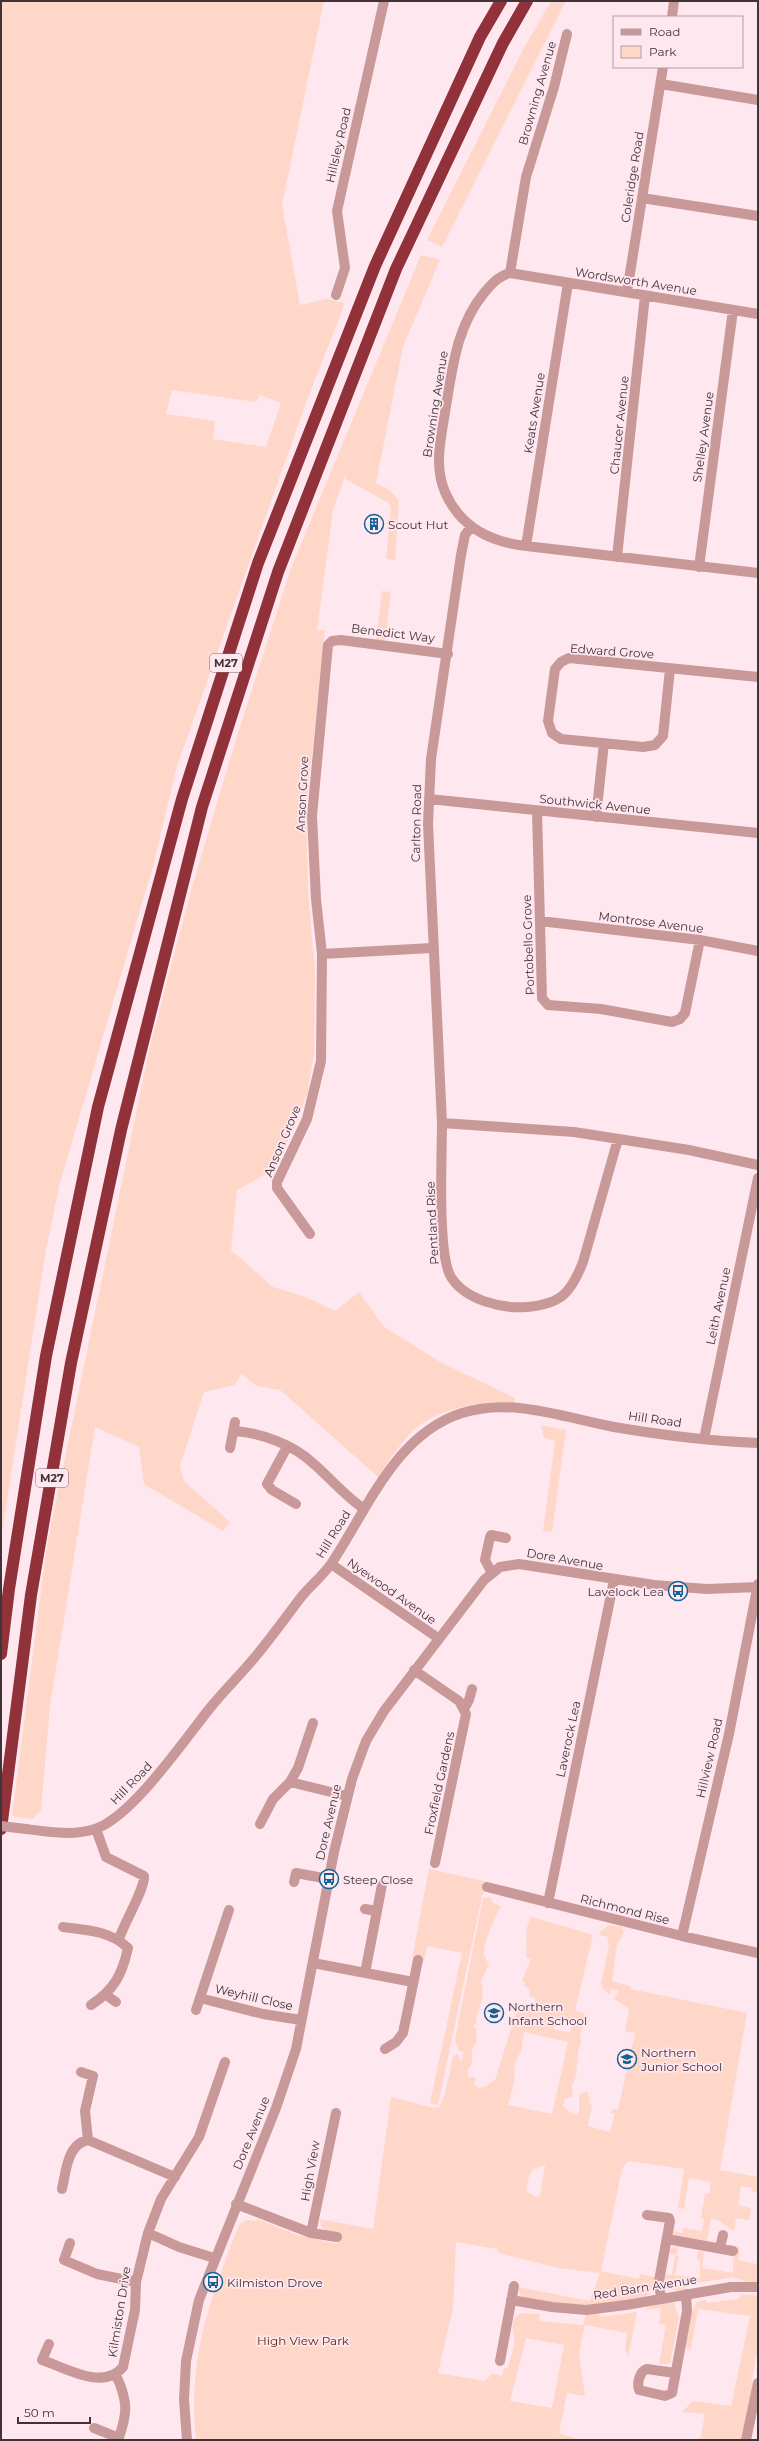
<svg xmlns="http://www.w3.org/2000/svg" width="759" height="2441" viewBox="0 0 759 2441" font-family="Montserrat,sans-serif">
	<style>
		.green { fill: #fed7c9; fill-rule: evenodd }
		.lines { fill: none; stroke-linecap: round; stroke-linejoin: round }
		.minor { stroke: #c99999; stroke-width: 10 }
		.highway { stroke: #91313a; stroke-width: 12 }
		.minor-bridge { stroke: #c99999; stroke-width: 10 }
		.labels { text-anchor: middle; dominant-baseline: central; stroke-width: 3.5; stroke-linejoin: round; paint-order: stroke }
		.shield { fill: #ffe7ef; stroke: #7a696f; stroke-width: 1 }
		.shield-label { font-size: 11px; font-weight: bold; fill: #413338 }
		.street-label { font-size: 12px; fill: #413338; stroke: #ffe7ef }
		.poi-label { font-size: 12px; fill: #413338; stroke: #ffe7ef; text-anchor: start }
		.park-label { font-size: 12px; fill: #64250a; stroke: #ffe7ef }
	</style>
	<rect width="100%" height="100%" fill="#ffe7ef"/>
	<path class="green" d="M1,1H324L282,205L300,305L326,299L345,303L306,403L177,766L153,866L60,1183L46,1250L1,1539ZM172,390L256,402L260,395L281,403L266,447L213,439L215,421L166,414Z
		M551,1H566L442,247L427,240L524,48Z
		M421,255L440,260L403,347L376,483L366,478L389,490L399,500L395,560L386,559L391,508L389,503L345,479L348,473L345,476L333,510L317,631L325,630L306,810L308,891L315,972L314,1054L307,1095L280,1160L270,1172L237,1190L231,1250L273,1287L306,1297L335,1311L359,1292L384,1327L442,1363L515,1398L514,1403C483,1401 451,1406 423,1423C406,1433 390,1460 378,1477L280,1390L257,1386L241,1374L235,1385L204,1392L180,1466L184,1481L230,1522L223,1531L144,1484L139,1447L95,1427L50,1706L41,1810L33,1819L12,1816L47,1545L150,1046L192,887L237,736L291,568Z
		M382,591L391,592L385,642L376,640Z
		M541,1425L566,1430L552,1532L543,1531L555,1441L544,1438Z
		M429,1869L488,1882L482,1896L438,2105L430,2103L462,1953L427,1946L424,1961L412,1959Z
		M490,1897L493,1903L501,1906C497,1915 480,1947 485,1957C486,1960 488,1962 489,1965L481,1981C485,1994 481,2003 477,2015C476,2017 477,2021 476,2024L472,2026L476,2028L477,2041L472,2049V2064L468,2069V2077H473L476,2079L474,2084L479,2088L484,2087L495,2080L517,2010L526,2012L535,2003V1998L529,1996L530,1989L524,1986L525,1982L522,1981L531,1959L526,1958C528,1946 523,1925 532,1917L593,1935L575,2010L584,2014L586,2019L580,2034L581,2042L578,2052L576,2077L572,2085L573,2096L565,2099L563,2106L572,2114L577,2115C582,2108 577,2100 580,2093L588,2092L590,2104L592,2105L588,2126L610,2132L615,2113H611L612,2109L618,2110L635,2033L625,2031L629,2009L614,1999L619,1990L611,1989L610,1995L603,1989L601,1983L609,1945L607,1936H601L600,1932L608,1926H621L624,1933L617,1944L612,1981L630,1986L631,1989L747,2013L720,2170L758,2177V2193L752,2192L753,2188L741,2186L738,2205L751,2208L749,2220L736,2218L734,2231L718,2220L711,2219L707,2241L674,2235L673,2231L682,2233L683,2228L702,2231L704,2220L701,2217L705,2194H709L711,2182L689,2178L684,2209L678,2208L684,2169L628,2161L622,2169L601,2271L639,2279L640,2274L655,2277L653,2288L648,2295L627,2300L592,2305H569L521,2297L518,2287L590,2301L600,2273L558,2268L499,2253L497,2249L456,2242L453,2308L438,2373L485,2381L492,2374L502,2376L504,2368H508C510,2359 515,2346 514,2337C512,2326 510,2319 522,2313L540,2314L539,2321L583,2325L586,2314L596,2313L602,2317L637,2312L628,2357L625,2350L627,2333L585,2325L579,2353L585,2396L567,2393L559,2433L580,2440H196C187,2359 210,2299 239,2225L246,2220L256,2221L257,2219L297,2235L338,2244L339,2236L327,2233L321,2225L320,2219L373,2229L391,2097L434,2108L439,2107L445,2094L453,2056L457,2054L461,2061L464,2052L458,2050L455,2040L483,1898ZM557,2018L572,2025L570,2033L554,2029ZM524,2032L568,2042L552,2114L508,2105L514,2083L515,2063L521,2051ZM545,2165L540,2195L536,2197L526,2191C530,2174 527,2170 545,2165ZM526,2338L564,2345L552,2408L510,2401Z
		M734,2246L740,2247L738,2260L757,2264L758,2260V2283L744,2281L734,2277L690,2284L680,2291C670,2290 664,2284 664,2274L672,2275L675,2255L668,2253L671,2248L678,2247L676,2256H679L675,2275L700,2278V2261L697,2260L698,2251L704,2252L702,2268L733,2273Z
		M742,2294L758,2296V2346L752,2380L754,2388L744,2440H700L705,2414L682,2412L693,2401L731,2406L750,2316L698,2309L691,2349L685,2348L691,2314L697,2302L706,2300L707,2303L738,2299Z
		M670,2302L674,2303L679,2318L670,2364H659L666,2325L659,2324L661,2308L645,2310L650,2306Z"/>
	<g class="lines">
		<path class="minor" d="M672,17L674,1
			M661,84L758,100
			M642,198L758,216
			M510,273L526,177L554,87L567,34
			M627,292L663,67
			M336,295L345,268L337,211L384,1
			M758,314L510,273C498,276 492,284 484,293C457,326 453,365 446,406C442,434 433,464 445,492C460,527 490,542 526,546L758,573
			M526,546L568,283
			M617,557L645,296
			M699,567L733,310
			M670,669L663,736L655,745L643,747L561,739L552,733L548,721L555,669L561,662L569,658L758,677
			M429,799L758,833
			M537,811L542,998L548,1005L601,1009L672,1022L680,1019L685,1013L700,940
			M596,817L604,743
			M540,921L700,940L758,951
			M322,954L432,948
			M442,1123L428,824L431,759L461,555L465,535L471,527
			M618,1139L583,1262C571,1293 561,1304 527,1307C502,1309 465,1300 451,1277C437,1254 442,1155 442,1123L574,1132L689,1150L758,1165
			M310,1234L277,1188V1182L307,1119L321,1061L322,954L316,899L312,816L328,645L332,641L341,640L448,654
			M235,1431C262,1433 294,1445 314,1464C331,1479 345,1496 364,1509
			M704,1439L758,1178
			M287,1447L267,1484L272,1490L296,1504
			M230,1448L235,1422
			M331,1564L438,1638
			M492,1573L485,1560L490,1537L491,1535L506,1538
			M414,1670L459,1701L466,1714L435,1863
			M464,1709L469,1700L472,1689
			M290,1782L347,1796
			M260,1824L273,1799L290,1782L298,1768L313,1723
			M26,1829C48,1832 74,1836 95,1829C132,1817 185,1739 210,1708C223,1692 237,1678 250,1663C269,1641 285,1618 302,1596C312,1584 325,1574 333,1561C368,1508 396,1434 462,1413C511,1397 566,1418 614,1427C661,1435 710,1441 758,1443
			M96,1829L106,1857L144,1876C145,1889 124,1923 119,1939
			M294,1882L296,1873L329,1879
			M487,1887L682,1936L758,1953
			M548,1903L614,1580
			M365,1909L377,1911
			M63,1927C87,1930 111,1931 128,1948C122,1975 114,1990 91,2005
			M682,1936L729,1734L758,1584
			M313,1963L413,1982
			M365,1973L382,1885
			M106,1995L116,2002
			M200,1998L263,2014L301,2020
			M196,2010L229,1910
			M385,2049L396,2042L403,2033L418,1960
			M81,2072L93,2076L85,2111L88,2140L175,2177
			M62,2189C66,2172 67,2144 88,2140
			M236,2204L311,2233L337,2237
			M647,2215L669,2218L670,2221L659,2281L661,2299
			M148,2233L179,2247L214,2258
			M311,2233L336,2113
			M667,2239L733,2251
			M70,2243L64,2260L97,2274L136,2282
			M720,2248L723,2235
			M511,2300L552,2307L586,2310L626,2305L731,2287H758
			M49,2344L42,2360C66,2368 103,2391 123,2367L135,2310L136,2282L148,2233L161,2199L199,2137L225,2062
			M500,2361L514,2286
			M675,2373L647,2369C639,2372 637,2383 639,2390L665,2396L672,2393L687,2311L686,2294
			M116,2375C128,2401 128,2413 118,2440
			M94,2428L119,2438
			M187,2440L184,2400L186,2361L199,2300L276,2108L296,2049L334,1852L352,1779L366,1741L384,1711L484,1580L500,1567L519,1564L654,1585L707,1589L758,1587
			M746,2440L758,2383"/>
		<path class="highway" d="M1,1654L9,1589L46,1356L98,1107L182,799L258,563L375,266L480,37L501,1
			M1,1829L31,1595L71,1363L121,1130L202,807L278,572L396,269L503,43L527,1"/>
		<path class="minor-bridge" d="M1,1826L26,1829"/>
	</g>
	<defs>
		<symbol id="building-ring" viewBox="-11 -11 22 22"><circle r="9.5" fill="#ffe7ef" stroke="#136294" stroke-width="1.5"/><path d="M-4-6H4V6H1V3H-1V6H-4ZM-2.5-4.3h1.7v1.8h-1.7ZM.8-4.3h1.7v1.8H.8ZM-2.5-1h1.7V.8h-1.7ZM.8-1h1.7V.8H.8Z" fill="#136294"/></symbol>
		<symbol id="bus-ring" viewBox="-11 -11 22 22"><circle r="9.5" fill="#ffe7ef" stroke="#136294" stroke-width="1.5"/><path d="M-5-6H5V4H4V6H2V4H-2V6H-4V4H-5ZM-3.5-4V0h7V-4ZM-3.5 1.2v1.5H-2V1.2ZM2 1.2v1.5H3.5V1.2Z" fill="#136294"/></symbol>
		<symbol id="school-ring" viewBox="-11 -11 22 22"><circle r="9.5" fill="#ffe7ef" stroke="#136294" stroke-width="1.5"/><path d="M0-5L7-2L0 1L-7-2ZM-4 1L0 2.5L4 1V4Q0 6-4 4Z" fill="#136294"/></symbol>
	</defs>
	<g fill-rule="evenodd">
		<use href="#building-ring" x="363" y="513" width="22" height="22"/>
		<use href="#bus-ring" x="667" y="1580" width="22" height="22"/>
		<use href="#bus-ring" x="318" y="1868" width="22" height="22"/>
		<use href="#school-ring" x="483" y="2002" width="22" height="22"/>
		<use href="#school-ring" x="616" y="2048" width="22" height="22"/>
		<use href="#bus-ring" x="202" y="2271" width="22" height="22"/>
	</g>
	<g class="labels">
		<g class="shield">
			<rect x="210" y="654" width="32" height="18" rx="3"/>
			<rect x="36" y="1469" width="32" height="18" rx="3"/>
		</g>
		<g class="shield-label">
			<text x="226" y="663">M27</text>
			<text x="52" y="1478">M27</text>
		</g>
		<g class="street-label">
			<text transform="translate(537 93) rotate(-74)">Browning Avenue</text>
			<text transform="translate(338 145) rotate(-77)">Hillsley Road</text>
			<text transform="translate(632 177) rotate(-81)">Coleridge Road</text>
			<text transform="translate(636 281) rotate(9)">Wordsworth Avenue</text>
			<text transform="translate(435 404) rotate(-81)">Browning Avenue</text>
			<text transform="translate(534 413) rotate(-81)">Keats Avenue</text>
			<text transform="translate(619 425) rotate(-84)">Chaucer Avenue</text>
			<text transform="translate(703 437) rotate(-82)">Shelley Avenue</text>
			<text transform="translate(393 633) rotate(7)">Benedict Way</text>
			<text transform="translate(612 651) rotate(4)">Edward Grove</text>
			<text transform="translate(302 794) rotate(-87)">Anson Grove</text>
			<text transform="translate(595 804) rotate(6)">Southwick Avenue</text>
			<text transform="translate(416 823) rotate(-89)">Carlton Road</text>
			<text transform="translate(651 922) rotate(7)">Montrose Avenue</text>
			<text transform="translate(528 945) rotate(-92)">Portobello Grove</text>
			<text transform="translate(282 1141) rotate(-67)">Anson Grove</text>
			<text transform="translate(432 1223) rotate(-93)">Pentland Rise</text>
			<text transform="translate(718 1306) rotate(-78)">Leith Avenue</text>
			<text transform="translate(655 1419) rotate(8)">Hill Road</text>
			<text transform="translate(333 1534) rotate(-58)">Hill Road</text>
			<text transform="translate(565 1559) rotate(10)">Dore Avenue</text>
			<text transform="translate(392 1591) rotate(35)">Nyewood Avenue</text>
			<text transform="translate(568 1739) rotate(-78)">Laverock Lea</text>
			<text transform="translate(709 1758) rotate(-77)">Hillview Road</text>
			<text transform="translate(131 1783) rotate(-46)">Hill Road</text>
			<text transform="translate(439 1783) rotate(-78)">Froxfield Gardens</text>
			<text transform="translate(328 1822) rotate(-77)">Dore Avenue</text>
			<text transform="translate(625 1909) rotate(14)">Richmond Rise</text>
			<text transform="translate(254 1997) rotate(13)">Weyhill Close</text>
			<text transform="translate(251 2133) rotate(-68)">Dore Avenue</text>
			<text transform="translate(310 2171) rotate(-80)">High View</text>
			<text transform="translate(645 2287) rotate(-9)">Red Barn Avenue</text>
			<text transform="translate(119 2312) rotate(-81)">Kilmiston Drive</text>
		</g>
		<g class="poi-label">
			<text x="388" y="524">Scout Hut</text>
			<text x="664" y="1591" text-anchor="end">Lavelock Lea</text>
			<text x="343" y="1879">Steep Close</text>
			<text x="508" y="2006">Northern<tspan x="508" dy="14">Infant School</tspan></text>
			<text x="641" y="2052">Northern<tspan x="641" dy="14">Junior School</tspan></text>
			<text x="227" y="2282">Kilmiston Drove</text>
		</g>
		<g class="park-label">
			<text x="303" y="2340">High View Park</text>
		</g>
	</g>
	<rect width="759" height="2441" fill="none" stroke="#413338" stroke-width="4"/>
	<rect x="613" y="16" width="130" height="52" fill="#ffe7ef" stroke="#b39fa6"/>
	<rect x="621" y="29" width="20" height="6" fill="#c99999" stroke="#b39fa6"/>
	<text x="649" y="36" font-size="12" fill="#413338">Road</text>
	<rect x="621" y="46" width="20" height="12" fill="#fed7c9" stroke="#b39fa6"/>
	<text x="649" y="56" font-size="12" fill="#413338">Park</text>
	<path d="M18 2417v6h72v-6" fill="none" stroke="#413338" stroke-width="2"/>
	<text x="24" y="2417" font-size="12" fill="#413338" stroke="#ffe7ef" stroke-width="3" paint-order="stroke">50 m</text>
</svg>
